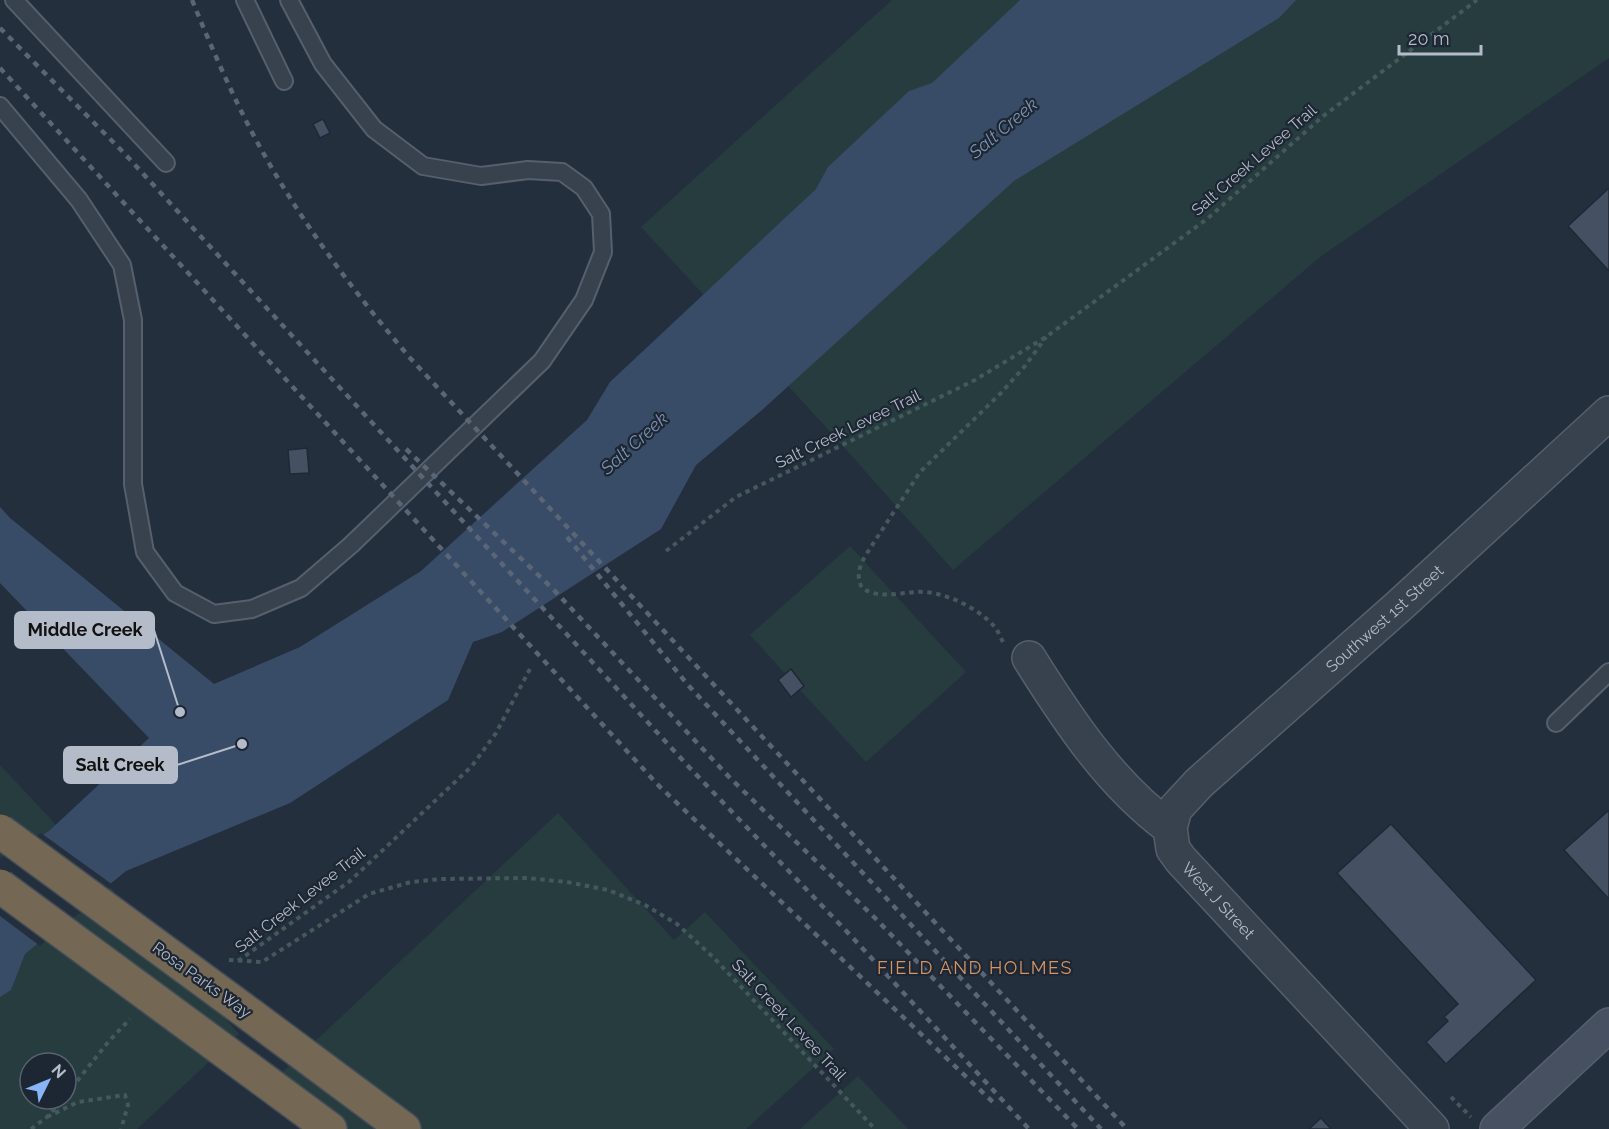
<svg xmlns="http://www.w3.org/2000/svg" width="1609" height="1129" viewBox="0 0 1609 1129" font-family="Raleway,sans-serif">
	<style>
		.green { fill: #263c3f; fill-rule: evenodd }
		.water { fill: #394c67 }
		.pier { fill: #242f3e }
		.building { fill: #455162; stroke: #1f2835; stroke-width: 1.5 }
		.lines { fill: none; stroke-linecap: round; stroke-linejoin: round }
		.lane-casing { stroke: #565f6c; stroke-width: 20 }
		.street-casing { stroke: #565f6c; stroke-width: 36 }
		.secondary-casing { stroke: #565f6c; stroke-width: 36 }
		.highway-casing { stroke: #434c59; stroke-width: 36 }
		.path { stroke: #44595c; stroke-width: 4; stroke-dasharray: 4.5 4.5; stroke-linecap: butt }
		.lane { stroke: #38414e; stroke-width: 16 }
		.street { stroke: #38414e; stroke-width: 33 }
		.secondary { stroke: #465061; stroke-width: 33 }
		.highway { stroke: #746855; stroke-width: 33 }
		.rail { stroke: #5a6575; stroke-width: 4.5; stroke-dasharray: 6 6; stroke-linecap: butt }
		.highway-bridge-casing { stroke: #434c59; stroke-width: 36; stroke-linecap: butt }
		.highway-bridge { stroke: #746855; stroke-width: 33 }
		.labels { text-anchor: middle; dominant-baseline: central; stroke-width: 4.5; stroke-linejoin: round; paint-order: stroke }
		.street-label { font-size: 16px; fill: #b4bcc9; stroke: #1d2633 }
		.water-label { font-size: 18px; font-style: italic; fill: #7c92b1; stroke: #1d2633 }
		.neighbourhood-label { font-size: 18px; letter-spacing: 1.5px; fill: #d59563; stroke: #1d2633 }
		.leader { fill: none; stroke: #b4bcc9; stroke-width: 2 }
		.callout-dot { fill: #b4bcc9; stroke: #1d2633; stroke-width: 2 }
		.callout { fill: #b4bcc9; stroke: #b4bcc9; stroke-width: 2 }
		.callout-label { font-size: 18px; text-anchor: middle; font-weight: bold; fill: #111 }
	</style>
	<rect width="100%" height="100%" fill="#242f3e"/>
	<path class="green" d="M892,0H1609V58L1320,257L953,570L825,426L641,227Z
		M850,546L966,672L866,762L750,635Z
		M0,765L48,816L239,1034L137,1129H0ZM30,1063H66V1099H30Z
		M558,813L674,940L705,912L834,1049L746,1129H323L275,1079Z
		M858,1076L908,1129H800Z"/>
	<path class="water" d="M1020,0H1296L1279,18L1014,181L762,410L696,465L661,529L502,632L473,642L448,700L290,803L126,871L25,954L11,990L0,997V862L49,831L149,738L0,583V507L10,518L214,684L300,647L421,571L587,420L610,382L816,189L828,167L909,91L932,83Z"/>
	<path class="pier" d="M41,833L113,885L40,946L0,916V858Z"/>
	<path class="building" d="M323,119L330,133L320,138L313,124Z
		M1609,188V271L1568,226Z
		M307,448L309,473L290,474L288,450Z
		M791,669L804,686L791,697L778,680Z
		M1609,810V899L1564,850Z
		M1391,824L1536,980L1446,1064L1426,1042L1448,1021L1444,1017L1458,1004L1337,873Z
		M1321,1118L1331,1129H1309Z"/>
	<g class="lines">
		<defs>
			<path id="lane" d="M14,0L166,163
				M245,0L284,81
				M0,106L79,200L122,265L133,320V484L145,552L175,593L214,614L252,609L301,588L351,545L542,361L584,300L603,252L601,214L584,188L562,172L528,170L481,176L423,166L374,129L323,64L289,0
				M1556,723L1609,672"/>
			<g id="street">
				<path id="s1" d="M1029,658C1068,720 1110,784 1170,828L1173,849L1181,860L1432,1129"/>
				<path id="s2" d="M1170,828L1175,809L1199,783L1399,606L1609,413"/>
			</g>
			<path id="secondary" d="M1497,1129L1609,1025"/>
			<path id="highway" d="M252,1016L404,1129
				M212,1042L330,1129"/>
		</defs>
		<use href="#lane" class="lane-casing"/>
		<use href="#street" class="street-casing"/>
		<use href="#secondary" class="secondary-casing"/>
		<use href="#highway" class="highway-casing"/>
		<path class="path" d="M666,551L736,497L975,380L1046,337L1207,219L1322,117L1477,0
			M1003,642C1000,637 998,630 994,626C977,607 941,590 916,592C896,593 879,599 862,588C856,575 859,568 865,556L920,472L1001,393L1025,366L1046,337
			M229,960L262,962L369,894L411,882L441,879L527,878L567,882L608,890L645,905L677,924L713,957L875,1129
			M238,961L350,881L472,766L496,733L531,667
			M66,1095L109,1041L130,1019
			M1451,1097L1471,1117
			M47,1117L78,1102L125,1095L128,1105L121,1129
			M31,1129L47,1117L63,1099"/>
		<use href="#lane" class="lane"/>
		<use href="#street" class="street"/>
		<use href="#secondary" class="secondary"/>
		<use href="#highway" class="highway"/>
		<path class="rail" d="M192,0C211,46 231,93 255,138C298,218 352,290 411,359L1127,1129
			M0,28L124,153L688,766L852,937L1029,1129
			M0,68L659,786L997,1106
			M406,449L553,589L731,779L876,919L1078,1129
			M567,537L688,685L1101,1129"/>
		<defs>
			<path id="highway-bridge" d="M0,831L252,1016
				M0,886L212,1042"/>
		</defs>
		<use href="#highway-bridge" class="highway-bridge-casing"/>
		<use href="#highway-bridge" class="highway-bridge"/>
	</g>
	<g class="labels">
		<g class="street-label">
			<text transform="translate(1254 160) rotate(-41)">Salt Creek Levee Trail</text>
			<text transform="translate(848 429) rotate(-26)">Salt Creek Levee Trail</text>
			<text stroke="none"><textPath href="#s2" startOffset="303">Southwest 1st Street</textPath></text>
			<text transform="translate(300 900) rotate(-38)">Salt Creek Levee Trail</text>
			<text stroke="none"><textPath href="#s1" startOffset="312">West J Street</textPath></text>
			<text transform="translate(202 980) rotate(36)">Rosa Parks Way</text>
			<text transform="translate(789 1020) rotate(47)">Salt Creek Levee Trail</text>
		</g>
		<g class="water-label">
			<text transform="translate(1003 128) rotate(-40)">Salt Creek</text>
			<text transform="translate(634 443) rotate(-42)">Salt Creek</text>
		</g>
		<g class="neighbourhood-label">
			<text x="975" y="967">FIELD AND HOLMES</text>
		</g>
	</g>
	<path class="leader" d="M180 712L154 630M242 744L177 765"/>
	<g class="callout-dot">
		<circle cx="180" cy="712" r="6"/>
		<circle cx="242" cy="744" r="6"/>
	</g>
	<g class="callout">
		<rect x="15" y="612" width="139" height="36" rx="6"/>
		<rect x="64" y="747" width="113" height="36" rx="6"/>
	</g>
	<g class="callout-label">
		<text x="85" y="636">Middle Creek</text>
		<text x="120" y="771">Salt Creek</text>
	</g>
	<g transform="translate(48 1081) rotate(47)"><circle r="28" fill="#1d2633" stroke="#59626f" stroke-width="1.5"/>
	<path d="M0-4.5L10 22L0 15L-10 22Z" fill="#8ab4f8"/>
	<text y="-9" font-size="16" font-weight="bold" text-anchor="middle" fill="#b4bcc9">N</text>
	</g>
	<path d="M1399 45v9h82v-9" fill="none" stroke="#b4bcc9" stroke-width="3"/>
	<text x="1408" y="45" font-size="18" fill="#b4bcc9" stroke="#1d2633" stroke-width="4.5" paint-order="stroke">20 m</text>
</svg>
